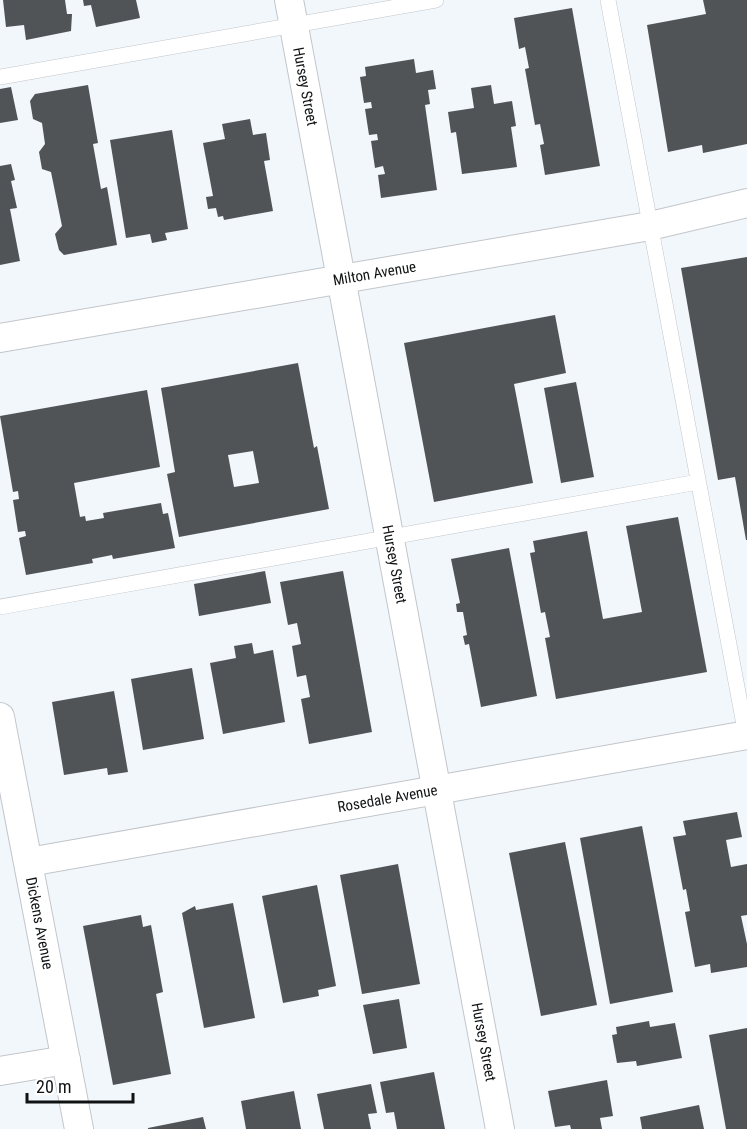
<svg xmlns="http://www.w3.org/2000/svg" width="747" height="1129" viewBox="0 0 747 1129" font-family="'Roboto Condensed',sans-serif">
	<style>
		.building { fill: #505457; fill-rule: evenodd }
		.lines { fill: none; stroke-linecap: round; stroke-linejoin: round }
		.lane-casing { stroke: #c2c6cb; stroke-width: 16 }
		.street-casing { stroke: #c2c6cb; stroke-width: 30 }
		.lane { stroke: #fff; stroke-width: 15 }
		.street { stroke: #fff; stroke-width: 28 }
		.labels { text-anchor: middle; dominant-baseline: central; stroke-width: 6; stroke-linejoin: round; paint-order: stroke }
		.street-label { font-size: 15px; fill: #101213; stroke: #fff }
	</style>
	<rect width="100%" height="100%" fill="#f2f7fb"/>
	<path class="building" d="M3,0H65L67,14H72L71,31L26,40L24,25L6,27Z
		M83,0H136L140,18L96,27L91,5L84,6Z
		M703,0H747V144L703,153L702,145L668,152L647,25L706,14Z
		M572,8L600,166L545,175L540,145L544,144L540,124L535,125L525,69L529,68L525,47L519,49L514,18Z
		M414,59L416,73L433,70L436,89L428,90L430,104L425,105L437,190L381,198L378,175L385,174L383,166L375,168L371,141L378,140L377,134L369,135L365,109L372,108L371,102L364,103L360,77L366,76L365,67Z
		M88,85L98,143L93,144L101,189L107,187L117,245L64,255L59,250L55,234L62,226L51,172L42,169L39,152L45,144L42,123L33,119L30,101L35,94Z
		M491,85L494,104L512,101L516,126L511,127L517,167L462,174L456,132L451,133L448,112L474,108L471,88Z
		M11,87L18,120L0,123V89Z
		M250,119L253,135L266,133L270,160L264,161L273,211L224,220L223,216L218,217L216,208L208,209L206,197L213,196L203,143L225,139L222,124Z
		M172,130L188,229L165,233L167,240L152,243L150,234L126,238L110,140Z
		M11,164L15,180L11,181L17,208L10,209L20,261L0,265V166Z
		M747,257V540H746L735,477L718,480L681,268Z
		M555,315L566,373L514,384L533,483L434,502L404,343Z
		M298,363L314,448L317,446L329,509L179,537L167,474L175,472L161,388ZM253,451L259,483L234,487L228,455Z
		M576,382L594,477L561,483L544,388Z
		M147,390L160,467L74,483L80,517L85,516L86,521L104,518L103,513L161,503L163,514L168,513L175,548L113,559L112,555L92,559L93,563L26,575L19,538L26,536L25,531L18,532L13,500L19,499L18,491L13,492L0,416Z
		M678,517L707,672L556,699L545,638L550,637L545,612L541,613L530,553L535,552L533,541L587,531L603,619L642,612L626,526Z
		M509,548L537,696L481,707L469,644L465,645L463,636L467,635L463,612H457L456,604L460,603L451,559Z
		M265,571L271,603L199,616L194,584Z
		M343,571L372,732L309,744L301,699L310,697L306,675L297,677L292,646L301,644L297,623L288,625L280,582Z
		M252,643L254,654L273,650L285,722L223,734L210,663L236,658L234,646Z
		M192,668L204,739L143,750L131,679Z
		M114,691L128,772L108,775L107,768L64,775L52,702Z
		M737,812L742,837L726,840L731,867L747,864V915L741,916L747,944V967L711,973L710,964L695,967L685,912L690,911L686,889L683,890L673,837L686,835L683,821Z
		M642,826L673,992L610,1004L580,838Z
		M565,842L597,1005L541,1016L509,853Z
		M398,864L420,984L362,994L340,875Z
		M317,885L336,986L318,990L319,996L283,1003L262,896Z
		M233,903L255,1018L204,1028L182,913L195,906L196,910Z
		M141,915L143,927L151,925L163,992L156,994L171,1074L113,1085L83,926Z
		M399,999L407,1048L373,1054L363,1005Z
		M649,1021L650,1027L675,1023L682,1058L637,1066L636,1061L617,1063L612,1035L617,1034L616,1027Z
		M747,1028V1129H726L709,1035Z
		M434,1072L445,1129H397L394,1112L386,1113L380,1082Z
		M607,1080L613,1116L600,1118L602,1129H571L570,1125L555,1127L548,1091Z
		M371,1084L377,1113L368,1114L371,1129H324L317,1094Z
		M294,1091L301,1129H246L241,1101Z
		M699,1105L704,1129H642L640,1117Z
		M203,1117L206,1129H148V1128Z"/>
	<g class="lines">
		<defs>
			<path id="lane" d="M608,0L746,735
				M0,77L436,0
				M0,607L698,482"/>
			<g id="street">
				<path id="s1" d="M289,0L500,1129"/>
				<path id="s2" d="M0,338L650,226L747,203"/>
				<path id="s3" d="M0,717L79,1129"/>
				<path id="s4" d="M29,862L747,735"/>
				<path d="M0,1071L66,1060"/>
			</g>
		</defs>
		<use href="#lane" class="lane-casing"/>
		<use href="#street" class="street-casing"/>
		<use href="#lane" class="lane"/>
		<use href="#street" class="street"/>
	</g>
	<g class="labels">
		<g class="street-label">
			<text stroke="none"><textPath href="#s1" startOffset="88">Hursey Street</textPath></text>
			<text stroke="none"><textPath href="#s2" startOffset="380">Milton Avenue</textPath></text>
			<text stroke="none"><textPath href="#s1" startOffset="574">Hursey Street</textPath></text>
			<text stroke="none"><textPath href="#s4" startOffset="364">Rosedale Avenue</textPath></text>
			<text stroke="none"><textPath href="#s3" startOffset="210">Dickens Avenue</textPath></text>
			<text stroke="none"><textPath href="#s1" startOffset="1060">Hursey Street</textPath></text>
		</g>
	</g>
	<path d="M27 1093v9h106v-9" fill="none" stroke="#101213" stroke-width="3"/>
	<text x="36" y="1093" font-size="18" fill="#101213" stroke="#ffffff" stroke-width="4.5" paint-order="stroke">20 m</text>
</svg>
